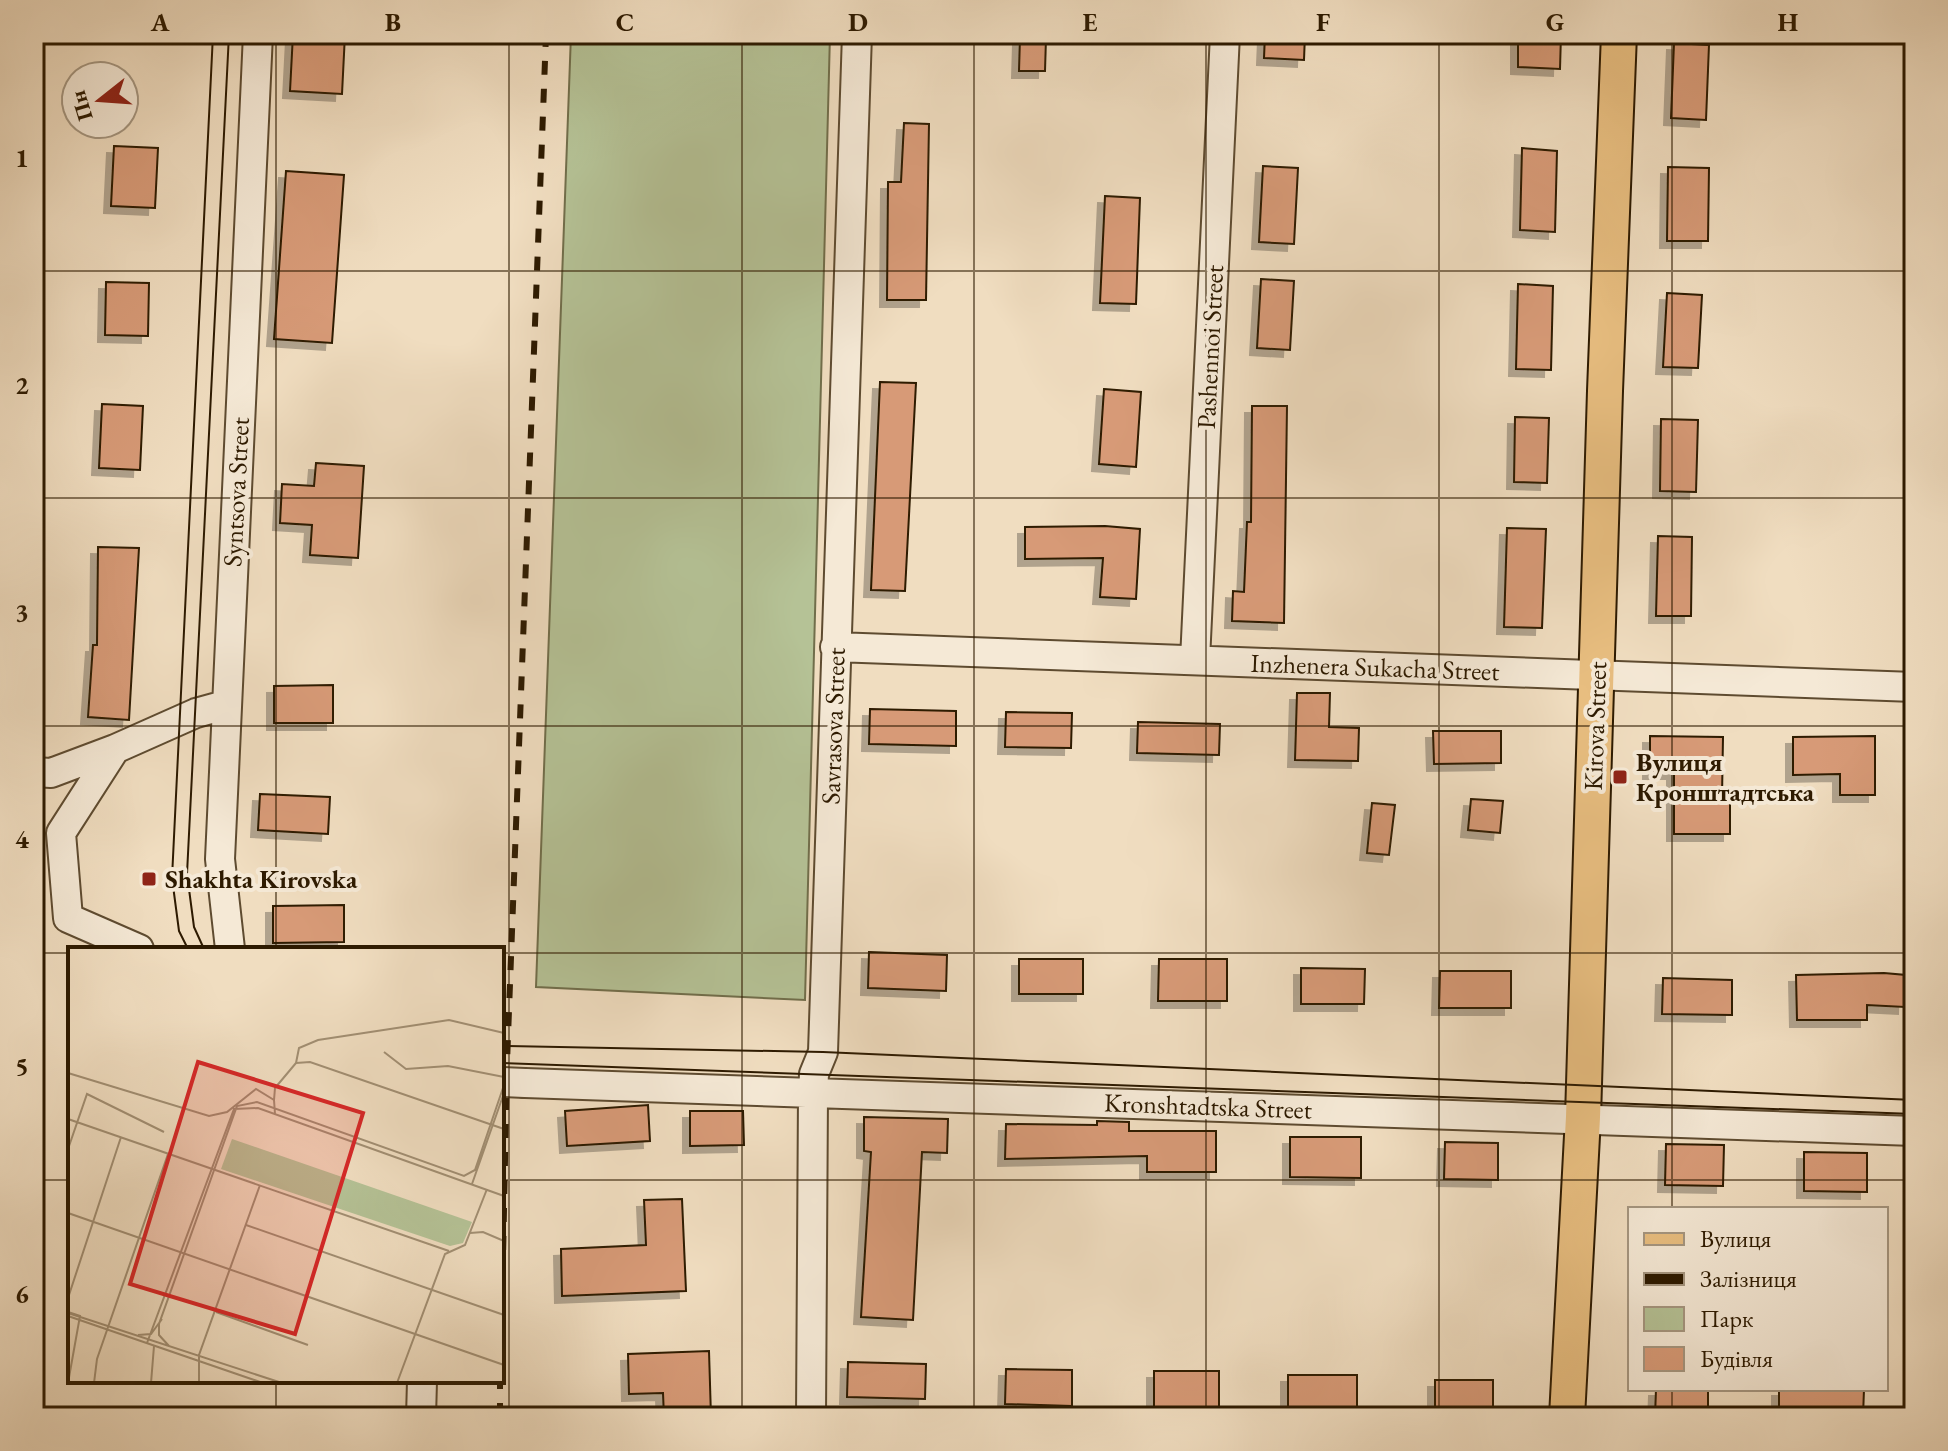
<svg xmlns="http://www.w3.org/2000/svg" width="1948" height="1451" viewBox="0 0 1948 1451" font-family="'EB Garamond',serif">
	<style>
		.green { fill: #b5c296; stroke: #716e4b; stroke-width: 2 }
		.building { fill: #d79a77; stroke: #2d1a00; stroke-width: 2; filter: url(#shadow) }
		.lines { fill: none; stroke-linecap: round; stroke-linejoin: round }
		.minor-casing { stroke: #5e4b30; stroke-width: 32 }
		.major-casing { stroke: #2d1a00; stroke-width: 38 }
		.minor { stroke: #f5e9d6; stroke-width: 28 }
		.major { stroke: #e8be80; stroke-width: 34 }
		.tram { stroke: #2d1a00; stroke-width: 2 }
		.rail { stroke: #2d1a00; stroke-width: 6; stroke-dasharray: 14 14; stroke-linecap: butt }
		.minor-bridge-casing { stroke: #5e4b30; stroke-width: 32; stroke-linecap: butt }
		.minor-bridge { stroke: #f5e9d6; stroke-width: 28 }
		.grid { fill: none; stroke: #2d1a00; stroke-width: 2; stroke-opacity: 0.55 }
		.poi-dot { fill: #8f2418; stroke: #f5e9d6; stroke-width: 3 }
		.labels { text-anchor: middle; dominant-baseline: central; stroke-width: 8; stroke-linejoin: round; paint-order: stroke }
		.street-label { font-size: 26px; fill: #2d1a00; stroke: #f5e9d6 }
		.poi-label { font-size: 26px; font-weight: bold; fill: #2d1a00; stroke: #f5e9d6; text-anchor: start }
		.inset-road { fill: none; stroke: #a28f73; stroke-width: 2 }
		.view { fill: #d62828; fill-opacity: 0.15; stroke: #d62828; stroke-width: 4 }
		.inset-edge { fill: none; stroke: #2d1a00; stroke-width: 4 }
		.neatline { fill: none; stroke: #2d1a00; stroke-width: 3 }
		.grid-label { font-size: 26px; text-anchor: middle; font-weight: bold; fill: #2d1a00 }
	</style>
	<defs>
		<filter id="shadow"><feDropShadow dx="-7" dy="7" stdDeviation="0" flood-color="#0004"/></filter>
	</defs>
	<rect width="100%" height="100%" fill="#f0ddc0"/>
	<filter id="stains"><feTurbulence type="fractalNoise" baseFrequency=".0025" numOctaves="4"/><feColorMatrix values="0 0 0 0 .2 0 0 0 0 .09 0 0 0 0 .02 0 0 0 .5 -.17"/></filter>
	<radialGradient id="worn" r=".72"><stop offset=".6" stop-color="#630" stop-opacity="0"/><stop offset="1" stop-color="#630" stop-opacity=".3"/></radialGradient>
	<path class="green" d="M571,34H830L805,1000L536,987Z"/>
	<path class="building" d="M293,34H345L342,94L290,91Z
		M1265,34H1305L1304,60L1264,58Z
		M1518,34H1561L1560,69L1518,67Z
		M1020,37L1046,38L1045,71H1019Z
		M1674,43L1709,45L1706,120L1671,118Z
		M904,123L929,124L926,300H887L888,182H901Z
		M114,146L158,148L155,208L111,206Z
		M1522,148L1557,151L1555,232L1520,230Z
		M1263,166L1298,168L1294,244L1259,242Z
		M1668,167L1709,168L1708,241H1667Z
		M286,171L344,175L332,343L274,339Z
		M1105,196L1140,198L1136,304L1100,303Z
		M1261,279L1294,281L1290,350L1257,348Z
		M106,282L149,283L148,336L105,335Z
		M1518,284L1553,286L1551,370L1516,369Z
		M1667,293L1702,295L1698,368L1663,367Z
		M880,382L916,383L905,591L871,590Z
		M1104,389L1141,392L1136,467L1099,464Z
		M102,404L143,406L140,470L99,468Z
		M1252,406H1287L1284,623L1232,621L1233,591L1244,592L1247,522H1251Z
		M1515,417L1549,418L1547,483L1514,482Z
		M1661,419L1698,420L1696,492L1660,491Z
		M316,463L364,466L358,558L310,555L312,525L280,523L282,484L314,486Z
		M1105,526L1140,529L1136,599L1100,597L1103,558L1025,559V527Z
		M1507,528L1546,529L1542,628L1504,627Z
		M1658,536L1692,537L1691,616H1656Z
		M98,547L139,548L129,720L88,717L93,645H97Z
		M333,685V723H274V686Z
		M1297,693H1330L1329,727L1359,728L1358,761L1295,760Z
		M870,709L956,711V746L869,744Z
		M1006,712L1072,713L1071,748L1005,747Z
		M1138,722L1220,724L1219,755L1137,753Z
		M1433,731H1501V763L1434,764Z
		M1650,736L1723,737L1722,798H1730V834H1674V772H1650Z
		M1875,736V795H1840V774L1793,775V737Z
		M260,794L330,797L328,834L258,830Z
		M1471,799L1503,801L1500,833L1468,830Z
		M1372,803L1395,805L1389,855L1367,853Z
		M344,905V942L273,943V906Z
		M869,952L947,955L946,991L868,988Z
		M1019,959H1083V994H1019Z
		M1159,959H1227V1001H1158Z
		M1301,968L1365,969L1364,1004H1301Z
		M1440,971H1511V1008H1439Z
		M1884,973L1906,975L1905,1007L1867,1005V1020H1797L1796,975Z
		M1663,978L1732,980V1015L1662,1014Z
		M648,1105L650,1141L567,1146L565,1111Z
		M690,1111H743L744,1145L690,1146Z
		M864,1117L948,1119L947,1153L922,1152L913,1320L861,1317L871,1152L864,1151Z
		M1097,1121L1129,1122V1131H1216V1172H1147V1156L1005,1159L1006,1124L1097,1125Z
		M1290,1137H1361V1178L1290,1177Z
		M1445,1142L1498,1143V1180L1444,1179Z
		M1666,1144L1724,1145L1723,1186L1665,1185Z
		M1804,1152L1867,1153V1192L1804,1191Z
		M682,1199L686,1291L562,1296L561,1249L646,1245L644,1200Z
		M709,1351L711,1417H664L663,1393L629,1394L628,1354Z
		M848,1362L926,1364L925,1399L847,1397Z
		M1006,1369L1072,1370V1406L1005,1404Z
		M1154,1371H1219V1409H1154Z
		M1288,1375H1357V1413H1288Z
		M1435,1380H1493V1417H1435Z
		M1656,1389H1708V1417H1655Z
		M1779,1389H1864L1863,1417H1779Z"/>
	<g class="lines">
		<defs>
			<path id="minor" d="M835,647L1914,687
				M1195,660L1225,34
				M34,772L51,773L115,749
				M139,949L68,918L61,833L115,749L196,713L225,705
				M230,949L220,859L258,34
				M525,1083L1914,1131
				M421,1417L422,1381
				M811,1417L813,1094L814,1074L823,1052L857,34"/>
			<path id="major" d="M1567,1417L1583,1117L1605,391L1619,34"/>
		</defs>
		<use href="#minor" class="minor-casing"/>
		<use href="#major" class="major-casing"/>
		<use href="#minor" class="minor"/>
		<use href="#major" class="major"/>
		<path class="tram" d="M188,949L179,931L172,878L213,34
			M204,949L194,927L187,874L229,34
			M502,1046L823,1052L1914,1100
			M502,1063L1914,1114"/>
		<path class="rail" d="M502,1306L507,1063L546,34
			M500,1417V1381"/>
		<defs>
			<path id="minor-bridge" d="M502,1082L525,1083"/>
		</defs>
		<use href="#minor-bridge" class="minor-bridge-casing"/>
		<use href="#minor-bridge" class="minor-bridge"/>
	</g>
	<path class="grid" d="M276,34V949M509,34V1417M742,34V1417M974,34V1417M1206,34V1417M1439,34V1417M1672,34V1209M34,271H1914M34,498H1914M34,726H1914M34,953H70M502,953H1914M34,1180H70M502,1180H1914M276,1381V1417M1672,1389V1417"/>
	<g class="poi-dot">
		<rect x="1612" y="769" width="16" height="16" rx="4"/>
		<rect x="141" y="871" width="16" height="16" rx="4"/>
	</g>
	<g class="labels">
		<g class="street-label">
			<text transform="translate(1210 347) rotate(-87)">Pashennoi Street</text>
			<text transform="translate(236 492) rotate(-87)">Syntsova Street</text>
			<text transform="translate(1375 667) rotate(2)">Inzhenera Sukacha Street</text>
			<text transform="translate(833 726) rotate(-88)">Savrasova Street</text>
			<text transform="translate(1595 726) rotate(-88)">Kirova Street</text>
			<text transform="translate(1208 1106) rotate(2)">Kronshtadtska Street</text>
		</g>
		<g class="poi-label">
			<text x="1636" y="762">Вулиця<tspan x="1636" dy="30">Кронштадтська</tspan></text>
			<text x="165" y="879">Shakhta Kirovska</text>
		</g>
	</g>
	<g transform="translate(68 947)">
		<rect width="436" height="436" fill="#f0ddc0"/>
		<path d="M164,192L404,275L395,296L382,299L153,222Z" fill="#b5c296"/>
		<path class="inset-road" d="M316,105L338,122L380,119L436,130M228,116L242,115L436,182M0,126L141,169L159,165L188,142L206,153L207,167M206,153L207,141L228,116L231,101L250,93L381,73L436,86M0,172L381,304M0,202L19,147L96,185M404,237L436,146M0,266L436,418M178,278L436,368M402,286L415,285L436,294M0,351L53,190M0,365L12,369L0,436M148,365L240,398M0,366L214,436M0,369L195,436M70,388L83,387L94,372M79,396L166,162L190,161L436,249M101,399L91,388V377L169,159L189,155L396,229L407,223L436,138M26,436L29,412L100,207M83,436L86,399M131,436V408L192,238M329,436L377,307L397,298L419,242"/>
		<path class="view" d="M130,115L295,166L227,387L62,337Z"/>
		<rect width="436" height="436" class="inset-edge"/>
	</g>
	<rect width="1948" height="1451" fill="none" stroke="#f0ddc0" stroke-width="88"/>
	<rect x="1628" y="1207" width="260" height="184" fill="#f5e9d6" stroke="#a59680" stroke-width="2"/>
	<rect x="1644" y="1233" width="40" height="12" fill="#e8be80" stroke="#a59680" stroke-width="2"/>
	<text x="1700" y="1247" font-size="24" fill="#2d1a00">Вулиця</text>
	<rect x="1644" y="1273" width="40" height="12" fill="#2d1a00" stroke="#a59680" stroke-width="2"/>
	<text x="1700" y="1287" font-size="24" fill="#2d1a00">Залізниця</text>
	<rect x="1644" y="1307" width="40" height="24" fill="#b5c296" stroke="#a59680" stroke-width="2"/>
	<text x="1700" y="1327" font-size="24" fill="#2d1a00">Парк</text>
	<rect x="1644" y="1347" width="40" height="24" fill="#d79a77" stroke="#a59680" stroke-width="2"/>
	<text x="1700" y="1367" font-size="24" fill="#2d1a00">Будівля</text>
	<g transform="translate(100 100) rotate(253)"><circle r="38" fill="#f5e9d6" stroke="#a59680" stroke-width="2"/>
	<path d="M0-6L14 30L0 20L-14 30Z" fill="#8f2418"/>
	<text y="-12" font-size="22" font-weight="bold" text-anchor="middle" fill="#2d1a00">Пн</text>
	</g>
	<rect x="44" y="44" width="1860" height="1363" class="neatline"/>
	<g class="grid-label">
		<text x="160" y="31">A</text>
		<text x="393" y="31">B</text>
		<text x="625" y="31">C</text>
		<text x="858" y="31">D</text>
		<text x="1090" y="31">E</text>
		<text x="1323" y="31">F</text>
		<text x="1555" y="31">G</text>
		<text x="1788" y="31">H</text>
		<text x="22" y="167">1</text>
		<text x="22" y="394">2</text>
		<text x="22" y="621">3</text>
		<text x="22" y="848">4</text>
		<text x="22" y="1075">5</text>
		<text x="22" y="1303">6</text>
	</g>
	<rect width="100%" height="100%" filter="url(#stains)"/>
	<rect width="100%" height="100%" fill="url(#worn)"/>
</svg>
